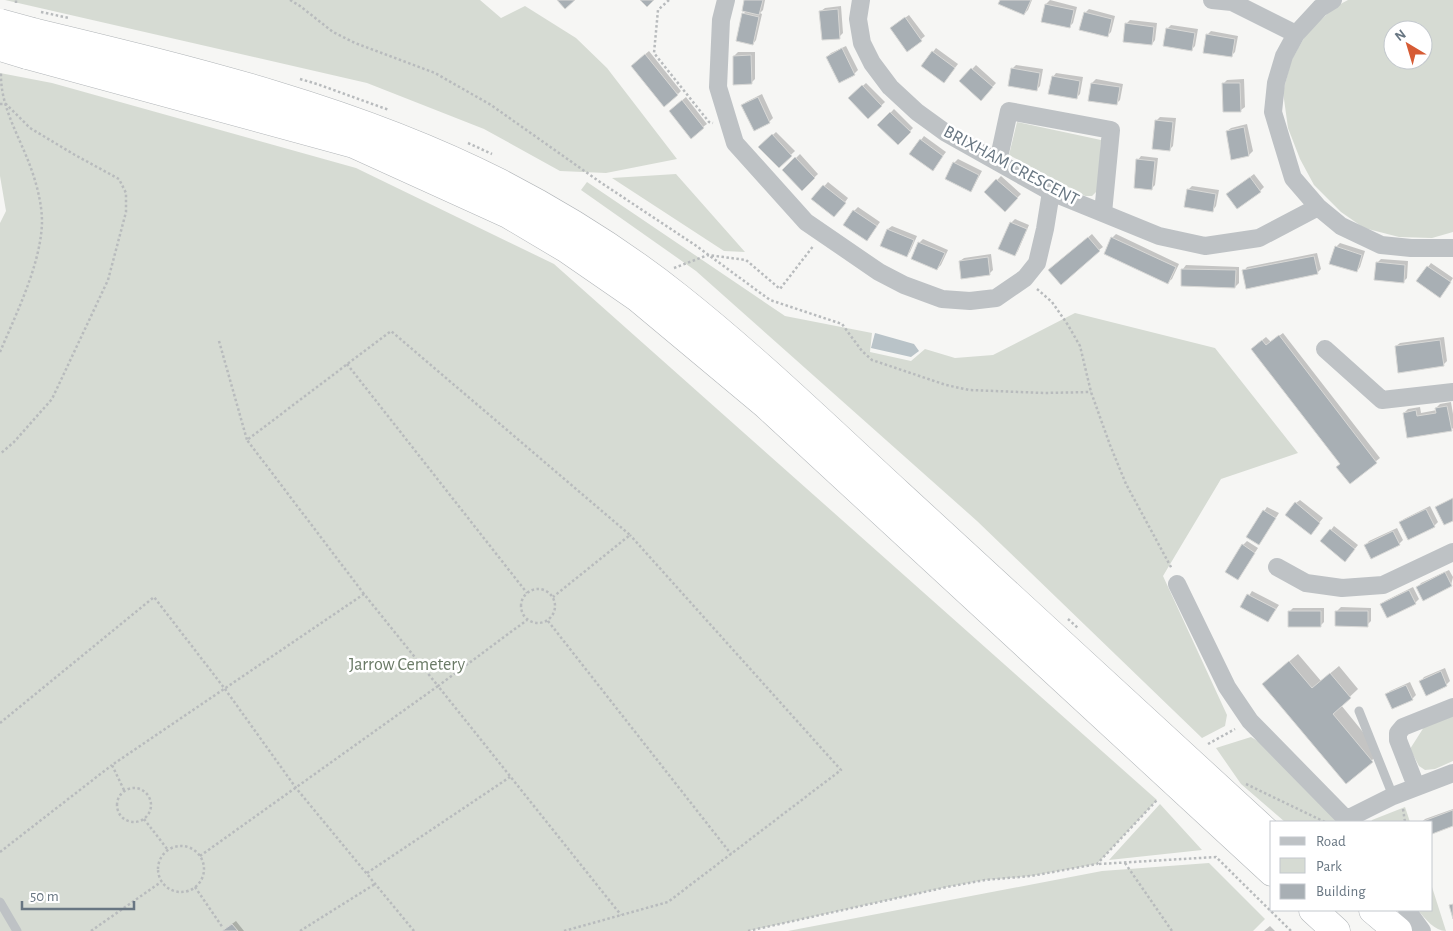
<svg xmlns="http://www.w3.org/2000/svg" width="1453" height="931" viewBox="0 0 1453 931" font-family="'Alegreya Sans',sans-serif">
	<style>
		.green { fill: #d6dbd3; fill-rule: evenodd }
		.water { fill: #b9c3c8 }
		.shadow { fill: #0003 }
		.building { fill: #a8afb4; stroke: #d8d8d6 }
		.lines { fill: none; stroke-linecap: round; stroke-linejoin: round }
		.highway-casing { stroke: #b1b5b8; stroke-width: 29 }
		.path { stroke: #b8bbbd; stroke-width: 2.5; stroke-dasharray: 2.5 2.5; stroke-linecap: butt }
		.lane { stroke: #bec2c5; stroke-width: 9 }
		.street { stroke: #bec2c5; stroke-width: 18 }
		.highway { stroke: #fff; stroke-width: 28 }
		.highway-bridge-casing { stroke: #b1b5b8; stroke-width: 29; stroke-linecap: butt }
		.path-bridge { stroke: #b8bbbd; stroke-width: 2.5; stroke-dasharray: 2.5 2.5; stroke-linecap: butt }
		.highway-bridge { stroke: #fff; stroke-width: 28 }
		.labels { text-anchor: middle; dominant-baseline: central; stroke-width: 5; stroke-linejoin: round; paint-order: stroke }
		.street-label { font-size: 18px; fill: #687682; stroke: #fff }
		.park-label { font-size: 18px; fill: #6a7a66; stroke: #fff }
	</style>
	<rect width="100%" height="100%" fill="#f6f6f4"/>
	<path class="green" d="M5,0H480L501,18L525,6L576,38L607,68L677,159L606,173L560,171L484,129L367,83Z
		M1348,0H1453V232L1432,238L1399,237L1364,228L1341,212L1314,185L1300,159L1288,128L1283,92L1291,61L1308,31L1335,7ZM1393,30H1423V60H1393Z
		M0,73L52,83L356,168L554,264L1157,800L1097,864L1031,876L985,880L947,887L748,931H0V223L6,211L0,176Z
		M1017,122L1101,140L1098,190L1092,196H1085L1009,155Z
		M676,174L745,252L724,251L612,178Z
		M587,182L785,316L872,333L870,352L911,361L925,349L955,358L993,355L1075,313L1215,348L1298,453L1221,479L1163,576L1227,715L1225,726L1202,738L977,521L696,271L581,190Z
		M1453,716V761L1435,769L1425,770L1419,766L1410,749L1424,727Z
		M1251,737L1261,743L1339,822H1285L1241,784L1216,748Z
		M1160,804L1202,850L1109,860Z
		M1405,807L1410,822H1371L1372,820Z
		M1209,863L1265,919L1253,931H788L1102,871Z
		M1432,887L1446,931C1435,931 1425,919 1418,910H1432Z"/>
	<path class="water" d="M875,333L914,344L919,351L911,357L871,348Z"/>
	<path class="shadow" d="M746,0H765L763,10L760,13L762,14L756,40L753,44L743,14L746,11Z
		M1001,0H1032L1028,10L1024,14Z
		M1050,0L1077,7L1073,23L1069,27L1043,21L1046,4Z
		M841,6L843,33L839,37L821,11L825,8Z
		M1089,9L1115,16L1111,32L1107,36L1085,13Z
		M909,15L925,36L908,50L895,25Z
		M1130,20L1157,23L1155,40L1152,44L1126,24Z
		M1171,25L1198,29L1195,46L1191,50L1167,29Z
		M1211,31L1238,36L1235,52L1231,56L1207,35Z
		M846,46L858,70L854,74L827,57L831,53Z
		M936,48L958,64L944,82L933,52Z
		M649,51L681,91L678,94L636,62Z
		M738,52H755V79L751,83L734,56Z
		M976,65L996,83L985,95L961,81Z
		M1016,65L1043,69L1040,86L1036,90L1012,69Z
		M1056,73L1083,77L1080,94L1077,97L1053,77Z
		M1096,79L1123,84L1120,100L1116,104L1092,83Z
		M1244,79L1245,107L1241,110L1223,84L1227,80Z
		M866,83L885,102L869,117L850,98Z
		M762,94L773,118L769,122L743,105L746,102Z
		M686,97L707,124L703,127L674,107Z
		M894,109L913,128L898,143L879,125Z
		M1160,117L1176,118L1173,146L1170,149L1156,121Z
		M1247,124L1253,151L1249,155L1232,158L1227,131L1231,128Z
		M776,132L795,151L779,166L760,147Z
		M924,136L946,152L936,165L921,140Z
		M800,154L818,174L802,189L784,170Z
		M1141,156L1158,158L1155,185L1151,189L1138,160Z
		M958,159L982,171L974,186L971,190L954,163Z
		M1254,174L1264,187L1260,191H1232Z
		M1001,176L1021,194L1005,210L986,192Z
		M828,182L848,198L838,212L813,199Z
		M1192,186L1219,190L1216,206L1213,210L1188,190Z
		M858,207L880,222L867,240L854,211Z
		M1015,219L1029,225L1018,251L1015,255L1011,223Z
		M892,226L917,236L910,252L906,256L882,245L888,229Z
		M1092,234L1103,247L1099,250L1054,266Z
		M1116,234L1179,264L1172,279L1168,282L1112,238Z
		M923,239L948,250L941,265L937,269L919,243Z
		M1340,243L1365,251L1360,267L1357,271L1336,247Z
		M1317,253L1321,269L1317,273L1244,271L1247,267Z
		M991,254L993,270L989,274L960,261L964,258Z
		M1381,259L1408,261L1407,278L1403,282L1377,263Z
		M1431,263L1453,278L1444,292L1428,267Z
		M1186,265L1239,267V283L1235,287L1183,269Z
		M1283,333L1380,458L1350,482L1341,464L1256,345L1266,337L1271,342Z
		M1444,337L1447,361L1443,365L1396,346L1400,343Z
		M1451,402L1453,414V428L1451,430L1404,413L1408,409L1420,407L1421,413L1437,410L1436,408L1440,404Z
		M1300,500L1323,518L1314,529L1296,503Z
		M1430,506L1438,522L1434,526L1401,522L1404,519Z
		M1267,507L1279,513L1259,544L1247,537Z
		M1334,526L1358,545L1349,556L1331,530Z
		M1397,528L1403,540L1399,544L1366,545L1369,541Z
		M1247,541L1258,548L1238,578L1243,545Z
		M1449,570L1453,577L1451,585L1418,587L1421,583Z
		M1413,587L1419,599L1415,603L1382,605L1385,601Z
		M1252,591L1279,605L1268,621L1242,607Z
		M1341,607L1371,608V621L1367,625L1337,611Z
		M1293,608H1324V622L1320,626L1290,611Z
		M1298,654L1321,681L1339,666L1358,689L1341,705L1380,753L1346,783L1272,676Z
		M1445,668L1450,681L1446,685L1421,681L1424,677Z
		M1410,682L1416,695L1412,699L1386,695L1390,691Z
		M1453,809V824L1432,832V822H1422L1425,819Z
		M236,921L244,931H222Z
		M1270,926L1275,931H1264Z"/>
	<path class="building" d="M557,0H575L565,9Z
		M640,0H654L647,7Z
		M744,0H763L759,15L742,11Z
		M1000,0H1031L1024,15L998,4Z
		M1045,4L1074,10L1070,28L1041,22Z
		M838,9L840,39L822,40L819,11Z
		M1084,12L1112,19L1108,37L1079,30Z
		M742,13L759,17L753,45L736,41Z
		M905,17L922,41L907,52L890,28Z
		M1125,23L1154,27L1152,45L1123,42Z
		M1166,28L1195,33L1192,51L1163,46Z
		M1206,34L1235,39L1232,57L1203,53Z
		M842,48L855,75L839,83L826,57Z
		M932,51L955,68L944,83L921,66Z
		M645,54L678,95L664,107L631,66Z
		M751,55L752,84L733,85V56Z
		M971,68L993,87L981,101L959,81Z
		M1011,68L1040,73L1037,91L1008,86Z
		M1052,76L1080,81L1077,99L1048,94Z
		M1091,83L1120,87L1117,105L1088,101Z
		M1222,83H1240L1241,112H1223Z
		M862,85L882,106L868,119L848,98Z
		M758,97L770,123L754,131L741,105Z
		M682,100L704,128L691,139L669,111Z
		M890,112L911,132L898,145L877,125Z
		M1155,120L1173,122L1170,151L1152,149Z
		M1244,127L1249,156L1231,160L1226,131Z
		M772,134L792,156L779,168L758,147Z
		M920,139L943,156L933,171L909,154Z
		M795,157L815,178L802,191L782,170Z
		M1136,159L1155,161L1152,190L1134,188Z
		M953,162L979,175L971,192L945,179Z
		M1250,177L1261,192L1237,209L1226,194Z
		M996,179L1018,198L1005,212L984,192Z
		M823,185L846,203L834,217L811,199Z
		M1187,189L1216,194L1213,212L1184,207Z
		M853,210L877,226L867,241L843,225Z
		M1010,222L1027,229L1015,256L998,249Z
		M887,229L914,240L907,257L880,246Z
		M1088,237L1100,251L1061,285L1048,270Z
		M1111,237L1176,267L1168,284L1104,254Z
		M918,242L945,253L937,270L911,259Z
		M1335,246L1362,255L1357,272L1329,264Z
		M1314,256L1318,274L1246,289L1242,270Z
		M988,257L990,275L961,279L959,261Z
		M1376,262L1405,265L1404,283L1374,280Z
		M1427,266L1451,282L1440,298L1416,281Z
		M1181,269L1236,270L1235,288L1181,286Z
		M1279,335L1377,463L1350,484L1336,467L1340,464L1251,349L1262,340L1266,345Z
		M1440,340L1444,366L1398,373L1395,346Z
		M1447,406L1452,431L1407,438L1403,413L1416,410L1417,416L1436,413L1435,408Z
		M1453,498V521L1444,525L1435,507Z
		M1295,502L1320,523L1311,535L1285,515Z
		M1426,509L1435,527L1408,540L1399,522Z
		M1263,510L1276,518L1259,545L1246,537Z
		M1330,529L1355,549L1345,562L1320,541Z
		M1393,531L1400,545L1371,559L1364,545Z
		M1242,544L1255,553L1238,580L1225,572Z
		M1445,572L1452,586L1423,601L1416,587Z
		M1409,590L1416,604L1387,618L1380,604Z
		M1247,594L1276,609L1268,622L1240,607Z
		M1288,611H1321V627H1288Z
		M1335,611H1368V627L1335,626Z
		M1289,661L1312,688L1330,673L1351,698L1333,714L1373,762L1346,784L1262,684Z
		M1441,671L1447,686L1426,696L1419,681Z
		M1406,685L1413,700L1392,709L1385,694Z
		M1453,810V826L1432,834V822H1421Z
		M1453,904V919L1449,905Z
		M232,924L238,931H222Z"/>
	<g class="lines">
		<defs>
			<path id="highway" d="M33,32C191,70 355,109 500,183C562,215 624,254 678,297C755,358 826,427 899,494C1023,608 1147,723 1272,837
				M27,55L354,144L508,214L567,249L638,298L765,404L1272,872
				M1313,910L1336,931
				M1373,910L1398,931"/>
		</defs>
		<use href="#highway" class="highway-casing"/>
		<path class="path" d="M290,0L300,6L333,32L355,43L435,73L491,105L600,182L695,245L770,300L842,324L862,351L872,360L946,385L969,390L1044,393L1091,392
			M669,0L658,10L654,53L709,122L713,123
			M16,3V0
			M300,79L317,84L389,110
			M0,104H6L30,128L75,155L119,179L126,193V212L108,280L52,399L14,442L0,454
			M468,143L492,154
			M674,268L708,255L746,260L780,289L814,245
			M1037,289L1052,302L1068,325L1080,346L1091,392L1110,445L1126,484L1172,569
			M219,341L247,440
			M0,352C16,314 41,264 42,222C42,203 36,181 29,163C18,134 0,105 1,73
			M347,364L527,593
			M521 606a17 17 0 1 1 34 0a17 17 0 1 1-34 0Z
			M364,594L247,440L391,331L630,535L553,597
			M1068,619L1079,629
			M548,621L731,854
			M0,723L154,597L225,689L296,788L414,931
			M1208,744L1235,729
			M1246,784L1325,822
			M117 805a17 17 0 1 1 34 0a17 17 0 1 1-34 0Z
			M124,790L112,765L364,594L438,686L527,620
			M1403,809L1405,822
			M144,819L168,850
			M158 869a23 23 0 1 1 46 0a23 23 0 1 1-46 0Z
			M0,852L112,765
			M200,856L438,686L621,915
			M1125,863L1172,931
			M1099,864L1216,857L1291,931
			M367,873L510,777
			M195,887L223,928
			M91,931L161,882
			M300,931L375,884
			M564,931L668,902L841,770L630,535
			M748,931L947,887L985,880L1031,876L1097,864L1157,800"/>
		<path class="lane" d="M1359,711L1393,796
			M0,902L17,931"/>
		<path class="street" d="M726,0L721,20L718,87L735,143L806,222L879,272L904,285L942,299L970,301L996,298L1025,278L1037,263L1045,229L1051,192
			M861,0L858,19L862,43L872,63L890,87L917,112L946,133L1051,192L1159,236L1205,246L1259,238L1318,207
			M1212,0L1232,2L1296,34
			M1333,0L1320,8L1296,34L1284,56L1276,83L1273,112L1293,178L1318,207L1341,226L1381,245L1411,248H1453
			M998,162L1009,111L1111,130L1103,213
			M1325,349L1382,400L1453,392
			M1277,567L1306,583L1342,588L1383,585L1453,552
			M1177,584L1227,687L1250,721L1349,822
			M1416,786L1398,740V733L1403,727L1453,707
			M1347,819L1393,796L1453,773
			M1407,910L1422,931"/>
		<use href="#highway" class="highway"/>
		<defs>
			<path id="highway-bridge" d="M0,23L33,32
				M0,47L27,55"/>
		</defs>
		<use href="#highway-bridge" class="highway-bridge-casing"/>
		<path class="path-bridge" d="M41,12L69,18"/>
		<use href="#highway-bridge" class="highway-bridge"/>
	</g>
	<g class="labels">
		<g class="street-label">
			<text transform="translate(1011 166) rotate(28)">BRIXHAM CRESCENT</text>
		</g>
		<g class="park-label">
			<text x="407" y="665">Jarrow Cemetery</text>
		</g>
	</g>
	<rect x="1270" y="821" width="162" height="90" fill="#ffffff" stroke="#c3c8cd"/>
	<rect x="1280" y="837" width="25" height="8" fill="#bec2c5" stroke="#c3c8cd"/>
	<text x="1316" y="846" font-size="15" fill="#687682">Road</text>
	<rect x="1280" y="858" width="25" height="15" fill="#d6dbd3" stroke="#c3c8cd"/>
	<text x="1316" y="871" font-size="15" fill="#687682">Park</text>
	<rect x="1280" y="884" width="25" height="15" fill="#a8afb4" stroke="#c3c8cd"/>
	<text x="1316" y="896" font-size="15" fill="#687682">Building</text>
	<g transform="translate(1408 45) rotate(322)"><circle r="24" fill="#ffffff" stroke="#c3c8cd"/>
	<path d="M0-4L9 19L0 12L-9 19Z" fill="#d65b34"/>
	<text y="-8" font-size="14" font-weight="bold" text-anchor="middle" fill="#687682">N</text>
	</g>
	<path d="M22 901v8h112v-8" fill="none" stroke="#687682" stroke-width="2.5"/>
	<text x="30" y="901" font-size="15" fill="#687682" stroke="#ffffff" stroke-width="4" paint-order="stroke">50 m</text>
</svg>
